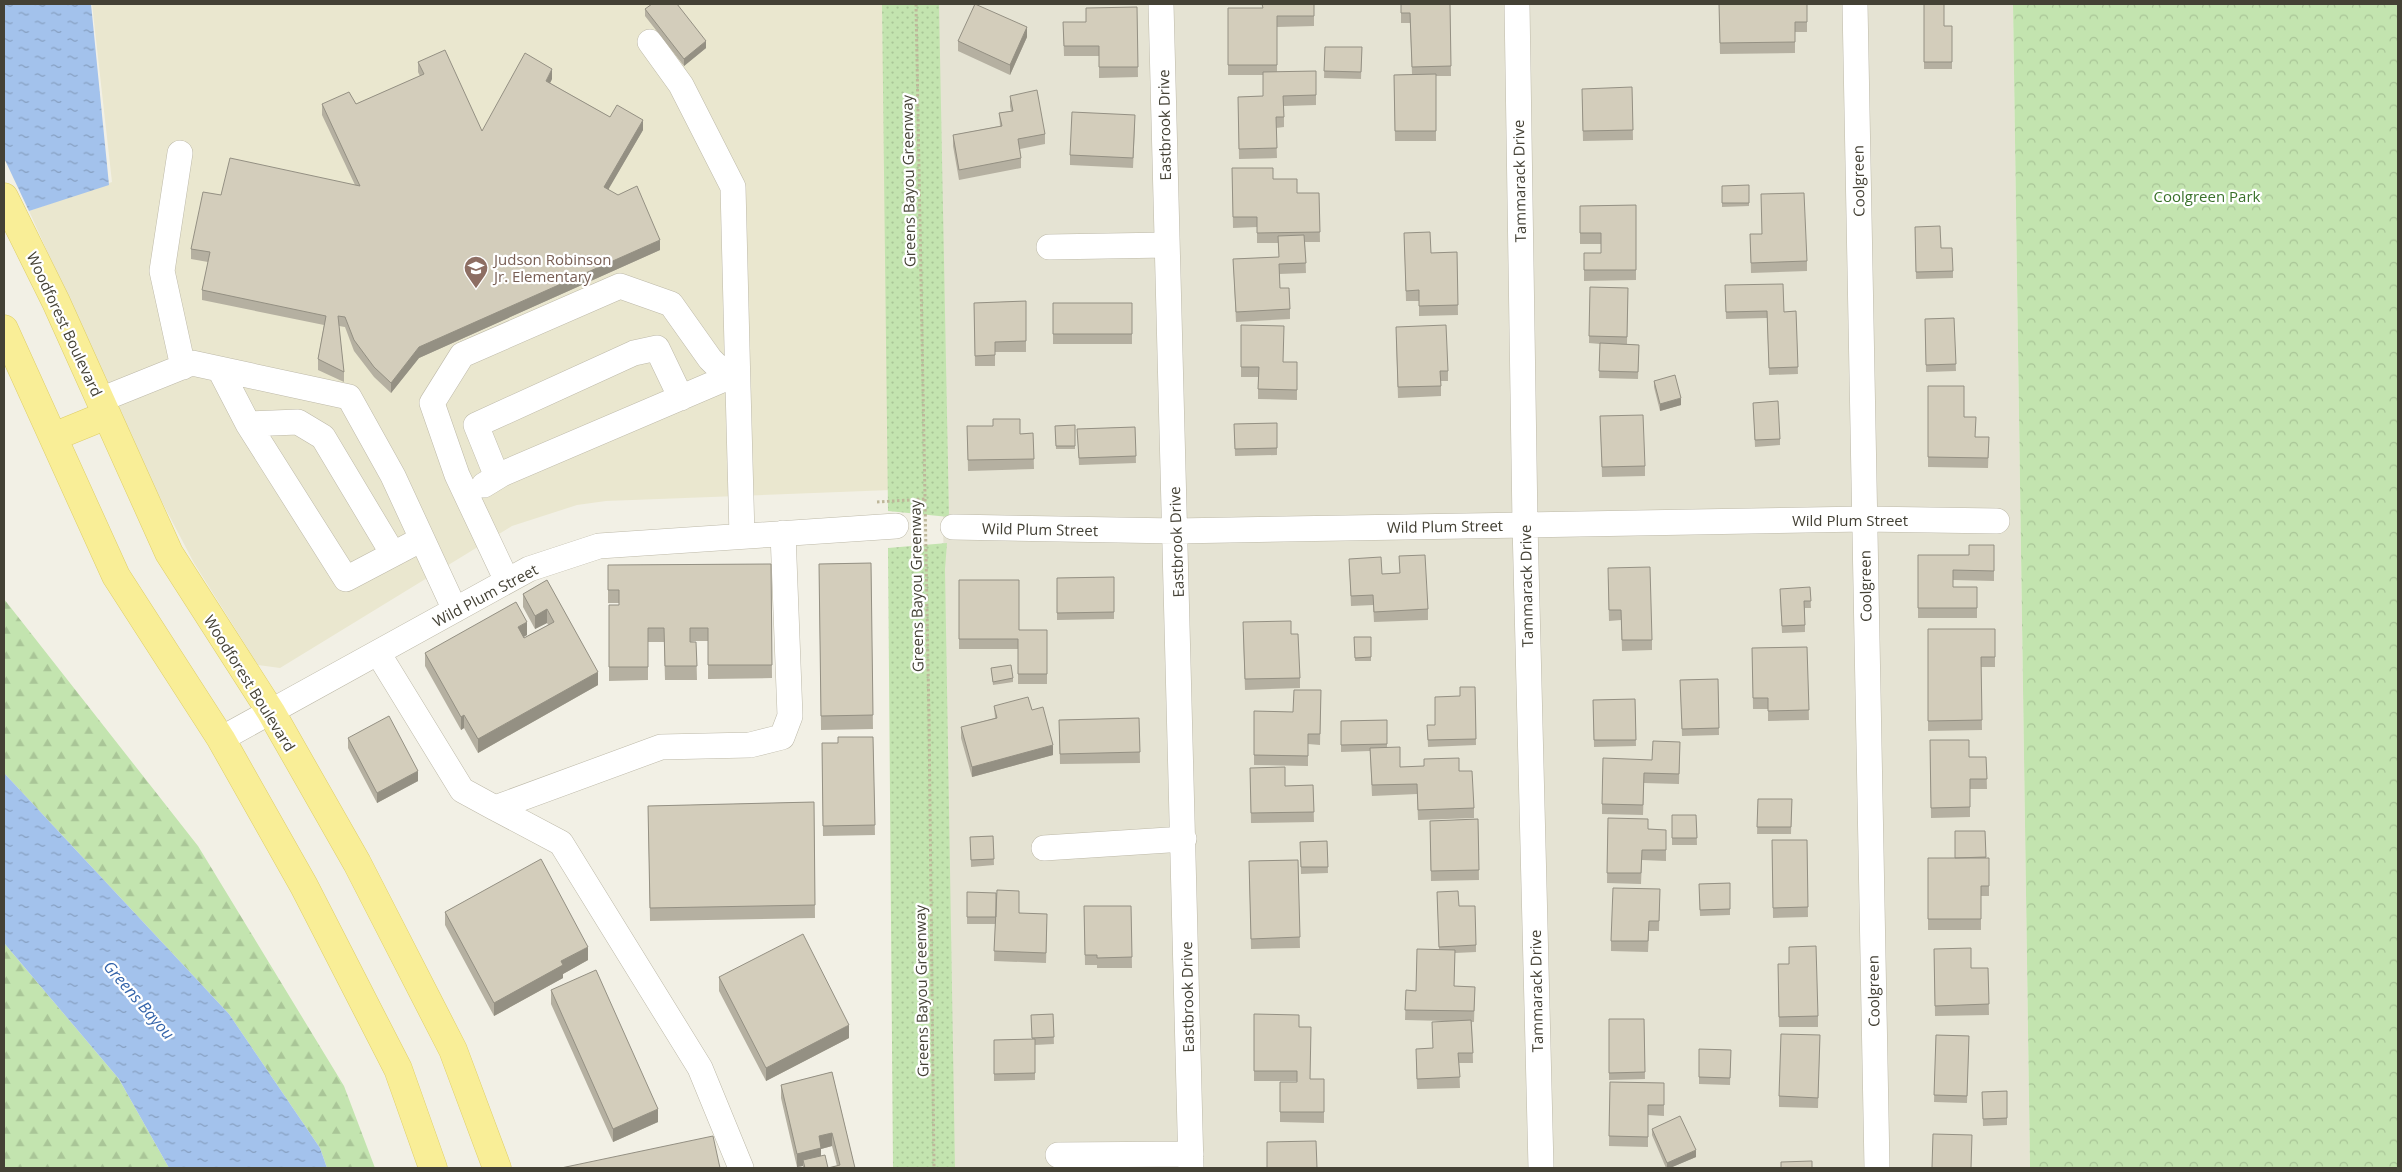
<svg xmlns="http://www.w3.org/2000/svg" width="2402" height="1172" viewBox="0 0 2402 1172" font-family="'Open Sans',sans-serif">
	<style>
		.residential { fill: #e5e3d3 }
		.education { fill: #eae7cf }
		.grass { fill: url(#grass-dots) }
		.forest { fill: url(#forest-firs) }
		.park { fill: url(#park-crowns) }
		.water { fill: url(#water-ripples) }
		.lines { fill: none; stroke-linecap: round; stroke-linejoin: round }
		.minor-casing { stroke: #bdb9a8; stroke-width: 26 }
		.major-casing { stroke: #dece67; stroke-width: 29 }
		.path { stroke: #beb79a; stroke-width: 3; stroke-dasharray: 2.5 2.5; stroke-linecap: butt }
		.minor { stroke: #fff; stroke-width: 25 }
		.major { stroke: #f9ee97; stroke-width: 28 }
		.wall { fill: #b5b0a1; fill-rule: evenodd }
		.shaded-wall { fill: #949083 }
		.building { fill: #d3cdbb; stroke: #949083 }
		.labels { text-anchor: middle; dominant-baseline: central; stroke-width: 4.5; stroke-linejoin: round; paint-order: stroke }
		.street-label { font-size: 15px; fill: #444135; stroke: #fff }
		.park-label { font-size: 15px; fill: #3a722b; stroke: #fff }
		.education-label { font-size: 15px; fill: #785e54; stroke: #fff; text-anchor: start }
		.water-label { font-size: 16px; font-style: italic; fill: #3464aa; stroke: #fff }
	</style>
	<defs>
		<pattern id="grass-dots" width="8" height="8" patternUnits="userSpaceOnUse" patternTransform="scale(1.25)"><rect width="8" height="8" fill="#c3e4af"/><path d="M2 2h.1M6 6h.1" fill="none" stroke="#a9c597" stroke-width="1.8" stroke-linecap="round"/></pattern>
		<pattern id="forest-firs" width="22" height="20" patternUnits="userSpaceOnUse" patternTransform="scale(1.25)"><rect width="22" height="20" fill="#c3e4af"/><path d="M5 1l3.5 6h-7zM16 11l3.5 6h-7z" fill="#a9c597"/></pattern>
		<pattern id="park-crowns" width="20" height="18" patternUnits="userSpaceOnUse" patternTransform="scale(1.25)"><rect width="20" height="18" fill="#c3e4af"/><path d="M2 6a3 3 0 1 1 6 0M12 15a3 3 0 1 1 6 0" fill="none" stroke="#a9c597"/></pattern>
		<pattern id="water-ripples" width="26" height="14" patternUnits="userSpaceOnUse" patternTransform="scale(1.25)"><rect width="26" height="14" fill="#a3c2ec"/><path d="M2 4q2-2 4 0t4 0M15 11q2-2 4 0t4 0" fill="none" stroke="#869fc0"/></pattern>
	</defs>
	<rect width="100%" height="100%" fill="#f2f0e5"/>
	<path class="residential" d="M936,4H2013L2030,1168H952Z"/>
	<path class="education" d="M92,4H882L891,490L606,501L577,505L512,526L280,668L258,665L194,563L150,479L29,211L112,182Z"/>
	<path class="grass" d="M882,4H939L949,517L888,511Z
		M947,543L945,569L955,1168H893L888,548Z"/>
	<path class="forest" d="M4,599L198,846L344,1086L375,1168H327L320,1148L229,1014L4,773Z
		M4,943L119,1079L169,1168H4Z"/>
	<path class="park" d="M2013,4H2398V1168H2030Z"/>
	<path class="water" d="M4,4H91L109,185L29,211L4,158Z
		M4,773L229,1014L320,1148L327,1168H169L119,1079L4,943Z"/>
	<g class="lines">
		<defs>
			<path id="minor" d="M1161,4L1191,1168
				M1517,4L1525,524L1541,1168
				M1855,4L1877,1168
				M650,42L681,85L733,187L738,387
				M180,153L162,271L183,367
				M1049,247L1167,245
				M220,370L248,424L346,579L422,539
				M100,400L192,363L349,397L393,476L455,610
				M248,424L298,422L323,437L393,554
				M497,477L476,425L634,353L657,348L681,398
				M484,485L502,474L729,377
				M953,527L1176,531L1864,519L1997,521
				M507,581L457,475L432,403L462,355L620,286L671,304L710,359L738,387L742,536
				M378,653L462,790L495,808
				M221,739L529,569L599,546L896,526
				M1044,848L1184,839
				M1058,1155L1191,1154
				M741,1168L700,1068L561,843L495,808L661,747L750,745L782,737L790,716L783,533"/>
			<path id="major" d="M4,197L56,302L169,553L271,712L357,863L453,1050L497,1168
				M4,329L116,576L221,739L304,886L398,1069L433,1168
				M53,437L107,415"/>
		</defs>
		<use href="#minor" class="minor-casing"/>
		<use href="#major" class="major-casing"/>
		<path class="path" d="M916,4L929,718L934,1168
			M877,502L925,499"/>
		<use href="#minor" class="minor"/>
		<use href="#major" class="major"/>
	</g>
	<path class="wall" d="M1314,4V26L1277,27V72L1316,71V105L1284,106V127L1276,128L1277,158L1239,159L1238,97L1263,96V75H1228V8H1262Z
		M1401,4H1450L1451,76H1436V141H1395L1394,75L1412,74L1410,23H1401Z
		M1719,4H1807V32H1795V53L1720,54Z
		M1924,4L1944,26H1952V69H1924Z
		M1137,7L1138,77L1099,78V56H1064L1063,22H1086Z
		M645,9L706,48L684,66L645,16Z
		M1027,37L1010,75L958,51V41Z
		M1325,47H1362L1361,79L1324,78Z
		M418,62L482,131L552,79L550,83L610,117L643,130L608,189L660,250L419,358L391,393L374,377L354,351L345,327L339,326L344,372V382L318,370V359L324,325L202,300V290L208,262L191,259V249L221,195L355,185L322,115V104H356L420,76L418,72Z
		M1632,87L1633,140L1583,141L1582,99Z
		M1010,96L1045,134V144L1020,149L1021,158V168L959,180L953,146V135L1000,126L999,113L1011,111L1010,106Z
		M1135,125L1133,168L1070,165V155Z
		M1232,168L1273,179L1297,193H1319L1320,242H1305L1306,273L1279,274L1280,288L1290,309V319L1236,322L1233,259L1279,257L1278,243H1257V227L1233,228Z
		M1722,186L1749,203V206L1722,207Z
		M1636,205V280L1584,281V253H1601V244H1580V206Z
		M1915,227L1941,248L1953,271V278L1916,279Z
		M1404,233L1431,253L1457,252L1458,315L1419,316V301H1406Z
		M1750,234H1762L1807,261V271L1751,273Z
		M1725,285L1784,312L1796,311L1798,374L1769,375L1767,318L1726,319Z
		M1590,287L1628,288L1627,344L1639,345L1638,379L1599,378L1600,344L1589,343Z
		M1026,301V352H995V366H975L974,303Z
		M1053,303H1132V344H1053Z
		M1954,318L1956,371L1926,372L1925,319Z
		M1241,325L1283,362H1297V400L1258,399V377H1241Z
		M1396,337L1448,371V381H1441V396L1398,398Z
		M1654,381L1681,405L1660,411L1654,387Z
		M1928,386L1964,417L1975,437H1989L1988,468L1928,467Z
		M1753,403L1780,439V445L1755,447Z
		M1600,416L1645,466V476L1602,477Z
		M1277,423V455L1235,456L1234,424Z
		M1075,425V449H1056L1055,426Z
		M967,426L1020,434L1033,433L1034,469L968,471Z
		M1135,427L1136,463L1079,465L1077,429Z
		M1994,545V581L1953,580V587H1977V618H1918V555H1969Z
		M1399,556L1428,609V620L1374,622L1373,605L1351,606L1349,559L1382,574L1400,573Z
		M871,563L873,729L821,730L819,564Z
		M771,564L772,678L708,679V641H690L696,642L697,680H665L664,642H648V680L609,681V605H619V603H608V565Z
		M1114,577V619L1057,620V578Z
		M1608,578L1652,640V650L1622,651L1621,620L1609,621Z
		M547,580L598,685L478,753L464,728L461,730L425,666V653L527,635L524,637V638L548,625L547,623L535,629L523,607V594Z
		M959,580L1019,630H1047V684H1018V649H959Z
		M1810,587L1811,608H1805V632L1782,633L1780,595Z
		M1928,629H1995V667H1981L1982,730L1928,731Z
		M1243,632L1291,634L1300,678V688L1245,690Z
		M1354,637H1371V661H1355Z
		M1807,647L1809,720L1768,721V709H1753L1752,648Z
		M991,668L1013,678V682L993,685Z
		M1718,679L1719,735L1682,736L1680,680Z
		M1475,687L1476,745L1428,747L1427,725H1435L1460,696Z
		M1321,690L1320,745L1308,744V766L1254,765V711L1293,712Z
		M1635,699L1636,746L1594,747L1593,700Z
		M994,706L1032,710L1053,755L972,777L961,738V727L995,718Z
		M1139,718L1140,763L1060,764L1059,720Z
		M1387,720V747L1400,767L1459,771L1474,808V818L1418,820L1417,794L1372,796L1370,751L1341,752V721Z
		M873,737L875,835L823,836L822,743H838Z
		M348,738L418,781L377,803L348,748Z
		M1930,740L1969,757H1986L1987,789H1970V817L1931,818Z
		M1680,742L1679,784L1644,783L1643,815L1602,814V804L1652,760Z
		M1250,768L1285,786L1313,785L1314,822L1251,823Z
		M1758,799H1792L1791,834H1757Z
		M814,802L815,918L650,921L648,806Z
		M1672,815H1696L1697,845H1672Z
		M1608,818L1648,829L1666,830V861L1642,860L1641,884L1607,883Z
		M1478,819L1479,880L1431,881L1430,821Z
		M1985,831L1986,858H1989V896H1981V930H1928V858H1955Z
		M993,836L994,865L971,867L970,837Z
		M1772,840H1807L1808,917L1773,918Z
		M1327,841L1328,873L1301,874L1300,842Z
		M1298,860L1300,948L1251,949L1249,861Z
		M1730,883V915L1700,916L1699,884Z
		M1660,889L1659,931H1649L1648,952L1611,951V941Z
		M967,892L1047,924L1046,963L994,961L995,924H967Z
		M1437,892L1459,906L1476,945V952L1455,953L1454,986L1475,987L1474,1022H1472L1473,1063H1459L1460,1088L1417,1089L1416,1059L1433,1048L1446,1021L1405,1020L1406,990L1416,991L1439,950Z
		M1084,906H1131L1132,968H1097V965H1085Z
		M445,912L588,960L563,974V978L494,1016L445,925Z
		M1934,949L1971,968H1988L1989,1015L1935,1016Z
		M1778,964H1789L1818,1016V1027H1779Z
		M719,977L849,1038L766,1081L719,991Z
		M551,990L658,1122L613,1142L551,1004Z
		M1053,1014L1054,1044L1035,1045V1080L994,1081V1040L1032,1039L1031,1015Z
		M1254,1014L1299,1027L1310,1079H1324V1123L1280,1122V1082H1297V1081H1254Z
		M1609,1019H1644L1645,1079L1609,1080Z
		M1820,1035L1818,1108L1779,1107V1096Z
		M1936,1035L1969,1036L1967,1103L1934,1102Z
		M1699,1049L1731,1050L1730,1085L1699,1084Z
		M832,1072L855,1168H803V1166L797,1167L781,1098V1085ZM832,1146L837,1166L828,1168L821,1156V1149Z
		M1610,1082L1664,1083V1116L1648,1115V1147L1609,1146Z
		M2007,1091V1125L1983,1126L1982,1092Z
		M1652,1129L1696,1157L1670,1168H1666L1652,1135Z"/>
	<path class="shaded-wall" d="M1027,27V37L1010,75V65Z
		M706,41V48L684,66V59Z
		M552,69V79L546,91V81Z
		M643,120V130L604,197V187Z
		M660,240V250L419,358L391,393V383L419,347Z
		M1681,398V405L1660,411V404Z
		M547,609V623L535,629V616Z
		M527,622V635L518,640V627Z
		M598,672V685L478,753V739Z
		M464,715V728L461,730V717Z
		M1053,745V755L972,777V767Z
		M418,771V781L377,803V793Z
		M588,947V960L563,974V978L494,1016V1003L561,961Z
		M849,1025V1038L766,1081V1068Z
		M658,1109V1122L613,1142V1129Z
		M832,1133V1146L821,1149V1161L803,1160V1166L797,1167V1154L819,1136Z
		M1696,1150V1157L1670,1168H1667V1163Z"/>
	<path class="building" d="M652,4H677L706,41L684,59L645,9Z
		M975,4L1027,27L1010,65L958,41Z
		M1262,4H1314V16H1277V65H1228V8H1263Z
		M1401,4H1450L1451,66L1412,67L1410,13H1401Z
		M1719,4H1807V22H1795V42L1720,43Z
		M1924,4H1944V26H1952V62H1924Z
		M1137,7L1138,67H1099V46H1064L1063,22H1086V8Z
		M1325,47H1362L1361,72L1324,71Z
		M445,50L482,131L525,53L552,69L546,81L610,117L617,105L643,120L604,187L618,195L637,186L660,240L419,347L391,383L374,367L354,340L345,317L338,316L344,372L318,359L326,316L202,290L210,252L191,249L203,192L221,195L230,158L360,186L322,104L349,92L356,104L424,74L418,62Z
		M1316,71V95L1283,96L1284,117H1276L1277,148L1239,149L1238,97L1263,96V72Z
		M1436,74V131H1395L1394,75Z
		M1632,87L1633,130L1583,131L1582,89Z
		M1037,90L1045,134L1018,139L1021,158L959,170L953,135L1002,126L999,113L1013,111L1010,96Z
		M1072,112L1135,115L1133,158L1070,155Z
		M1232,168H1273V179H1297V193H1319L1320,232L1257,233V217H1233Z
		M1749,185V203H1722V186Z
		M1804,193L1807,261L1751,263L1750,234H1762L1761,194Z
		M1636,205V270H1584V253H1601V233H1580V206Z
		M1940,226L1941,248H1952L1953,271L1916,272L1915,227Z
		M1430,232L1431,253L1457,252L1458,305L1419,306V290L1406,291L1404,233Z
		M1304,235L1306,263L1279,264L1280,288H1289L1290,309L1236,312L1233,259L1279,257L1278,236Z
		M1783,284L1784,312L1796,311L1798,367L1769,368L1767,311L1726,312L1725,285Z
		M1590,287L1628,288L1627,337L1589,336Z
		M1026,301V341L995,342V355L975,356L974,303Z
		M1053,303H1132V334H1053Z
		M1954,318L1956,364L1926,365L1925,319Z
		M1241,325L1284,326L1283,362H1297V390L1258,389L1259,367H1241Z
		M1446,325L1448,371H1440L1441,386L1398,387L1396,327Z
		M1600,343L1639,345L1638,372L1599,371Z
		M1675,375L1681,398L1660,404L1654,381Z
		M1928,386H1964V417H1976L1975,437H1989L1988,458L1928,457Z
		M1778,401L1780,439L1755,440L1753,403Z
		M1643,415L1645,466L1602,467L1600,416Z
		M993,419H1020V434L1033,433L1034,459L968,460L967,426H993Z
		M1277,423V448L1235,449L1234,424Z
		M1075,425V446H1056L1055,426Z
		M1135,427L1136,456L1079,458L1077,429Z
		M1969,545H1994V571L1953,570V587H1977V608H1918V555H1969Z
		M1425,555L1428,609L1374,612L1373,595L1351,596L1349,559L1381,557L1382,574L1400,573L1399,556Z
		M871,563L873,715L821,716L819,564Z
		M771,564L772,665H708V628H690V642H696L697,666H665L664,628H648V667H609V605H619V590H608V565Z
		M1650,567L1652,640H1622L1621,610H1609L1608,568Z
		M1114,577V612L1057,613V578Z
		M547,580L598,672L478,739L464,715L461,717L425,653L516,602L527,622L518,627L524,638L554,622L547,609L535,616L523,594Z
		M959,580H1019V630H1047V674H1018V639H959Z
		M1810,587L1811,601H1804L1805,625L1782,626L1780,589Z
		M1291,621V634H1298L1300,678L1245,679L1243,622Z
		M1928,629H1995V657H1981L1982,720L1928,721Z
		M1354,637H1371V657L1355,658Z
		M1807,647L1809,710L1768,711V698H1753L1752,648Z
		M1011,665L1013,678L993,682L991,668Z
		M1718,679L1719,728L1682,729L1680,680Z
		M1460,687H1475L1476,739L1428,740L1427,725H1435V697L1460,696Z
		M1294,690H1321L1320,734H1308V756L1254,755V711L1293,712Z
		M1028,697L1032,710L1043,707L1053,745L972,767L961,727L997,718L994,706Z
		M1635,699L1636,740H1594L1593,700Z
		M389,716L418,771L377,793L348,738Z
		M1139,718L1140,752L1060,754L1059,720Z
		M1387,720V744L1341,745V721Z
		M838,737H873L875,825L823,826L822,743H838Z
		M1930,740H1969V757H1986L1987,779H1970V807L1931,808Z
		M1653,741L1680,742L1679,774L1644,773L1643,805L1602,804L1603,758L1652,760Z
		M1400,747V767L1424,766V759L1459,758V771H1472L1474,808L1418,810L1417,784L1372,785L1370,748Z
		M1285,767V786L1313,785L1314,812L1251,813L1250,768Z
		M1758,799H1792L1791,827H1757Z
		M814,802L815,905L650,908L648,806Z
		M1672,815H1696L1697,838H1672Z
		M1608,818L1648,819V829L1666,830V850H1642L1641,873H1607Z
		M1478,819L1479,870L1431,871L1430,821Z
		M1955,831H1985L1986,857L1955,858Z
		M993,836L994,859L971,860L970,837Z
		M1772,840H1807L1808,907L1773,908Z
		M1327,841L1328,867H1301L1300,842Z
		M1928,858H1989V886H1981V919H1928Z
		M541,859L588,947L561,961L563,965L494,1003L445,912Z
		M1298,860L1300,937L1251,939L1249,861Z
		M1730,883V909L1700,910L1699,884Z
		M1613,888L1660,889L1659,921H1649L1648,941H1611Z
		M997,890L1019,891V913L1047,914L1046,953L994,951Z
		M1458,891L1459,906H1475L1476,945L1439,947L1437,892Z
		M967,892L996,893V917H967Z
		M1084,906H1131L1132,957L1097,958V955H1085Z
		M803,934L849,1025L766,1068L719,977Z
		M1816,946L1818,1016L1779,1017L1778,964H1789V947Z
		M1971,948V968H1988L1989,1004L1935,1006L1934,949Z
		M1417,949L1455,950L1454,986L1475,987L1474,1011L1405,1010L1406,990L1416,991Z
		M596,970L658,1109L613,1129L551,990Z
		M1053,1014L1054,1037L1032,1038L1031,1015Z
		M1254,1014L1299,1015V1027H1311L1310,1079H1324V1112H1280V1082H1297V1071H1254Z
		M1609,1019H1644L1645,1072L1609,1073Z
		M1471,1020L1473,1053H1458L1460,1077L1417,1079L1416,1049L1433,1048L1432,1022Z
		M1781,1034L1820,1035L1818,1098L1779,1096Z
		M1936,1035L1969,1036L1967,1096L1934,1095Z
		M1035,1039V1073L994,1074V1040Z
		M1699,1049L1731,1050L1730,1078L1699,1077Z
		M832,1072L855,1168H805L803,1160L825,1155L828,1168L840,1165L832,1133L819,1136L821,1148L797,1154L781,1085Z
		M1610,1082L1664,1083V1105H1648V1137L1609,1136Z
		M2007,1091V1118L1983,1119L1982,1092Z
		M1680,1116L1696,1150L1667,1163L1652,1129Z
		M1933,1134L1972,1135L1971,1168H1932Z
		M713,1136L720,1168H561Z
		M1316,1141L1317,1168H1267V1142Z
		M1812,1161V1168H1781V1162Z"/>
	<defs>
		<symbol id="school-pin" viewBox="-11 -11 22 30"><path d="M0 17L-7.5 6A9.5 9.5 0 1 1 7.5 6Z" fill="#8d6e63" stroke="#fff"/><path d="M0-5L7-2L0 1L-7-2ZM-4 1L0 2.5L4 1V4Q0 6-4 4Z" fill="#fff"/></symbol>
	</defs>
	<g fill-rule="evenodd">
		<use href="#school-pin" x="462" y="254" width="28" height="38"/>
	</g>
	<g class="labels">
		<g class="street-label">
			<text transform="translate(1164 125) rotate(-91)">Eastbrook Drive</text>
			<text transform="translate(908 181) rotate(-91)">Greens Bayou Greenway</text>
			<text transform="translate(1519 181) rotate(-91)">Tammarack Drive</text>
			<text transform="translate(1858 181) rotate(-91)">Coolgreen</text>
			<text transform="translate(65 324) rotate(65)">Woodforest Boulevard</text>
			<text x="1850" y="520">Wild Plum Street</text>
			<text transform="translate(1445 526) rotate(-1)">Wild Plum Street</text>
			<text transform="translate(1040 529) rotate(1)">Wild Plum Street</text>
			<text transform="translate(1176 542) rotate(-92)">Eastbrook Drive</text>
			<text transform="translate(916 586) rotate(-91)">Greens Bayou Greenway</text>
			<text transform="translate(1526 586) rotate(-91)">Tammarack Drive</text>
			<text transform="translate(1865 586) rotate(-91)">Coolgreen</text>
			<text transform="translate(485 595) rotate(-28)">Wild Plum Street</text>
			<text transform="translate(250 683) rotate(58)">Woodforest Boulevard</text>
			<text transform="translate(921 991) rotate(-91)">Greens Bayou Greenway</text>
			<text transform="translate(1536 991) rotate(-91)">Tammarack Drive</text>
			<text transform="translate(1873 991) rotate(-91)">Coolgreen</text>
			<text transform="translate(1187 997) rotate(-91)">Eastbrook Drive</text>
		</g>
		<g class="park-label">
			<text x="2207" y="196">Coolgreen Park</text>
		</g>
		<g class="education-label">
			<text x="494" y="259">Judson Robinson<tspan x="494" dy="17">Jr. Elementary</tspan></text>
		</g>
		<g class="water-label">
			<text transform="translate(139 1000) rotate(49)">Greens Bayou</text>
		</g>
	</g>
	<rect width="2402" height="1172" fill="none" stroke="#444135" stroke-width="10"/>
</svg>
